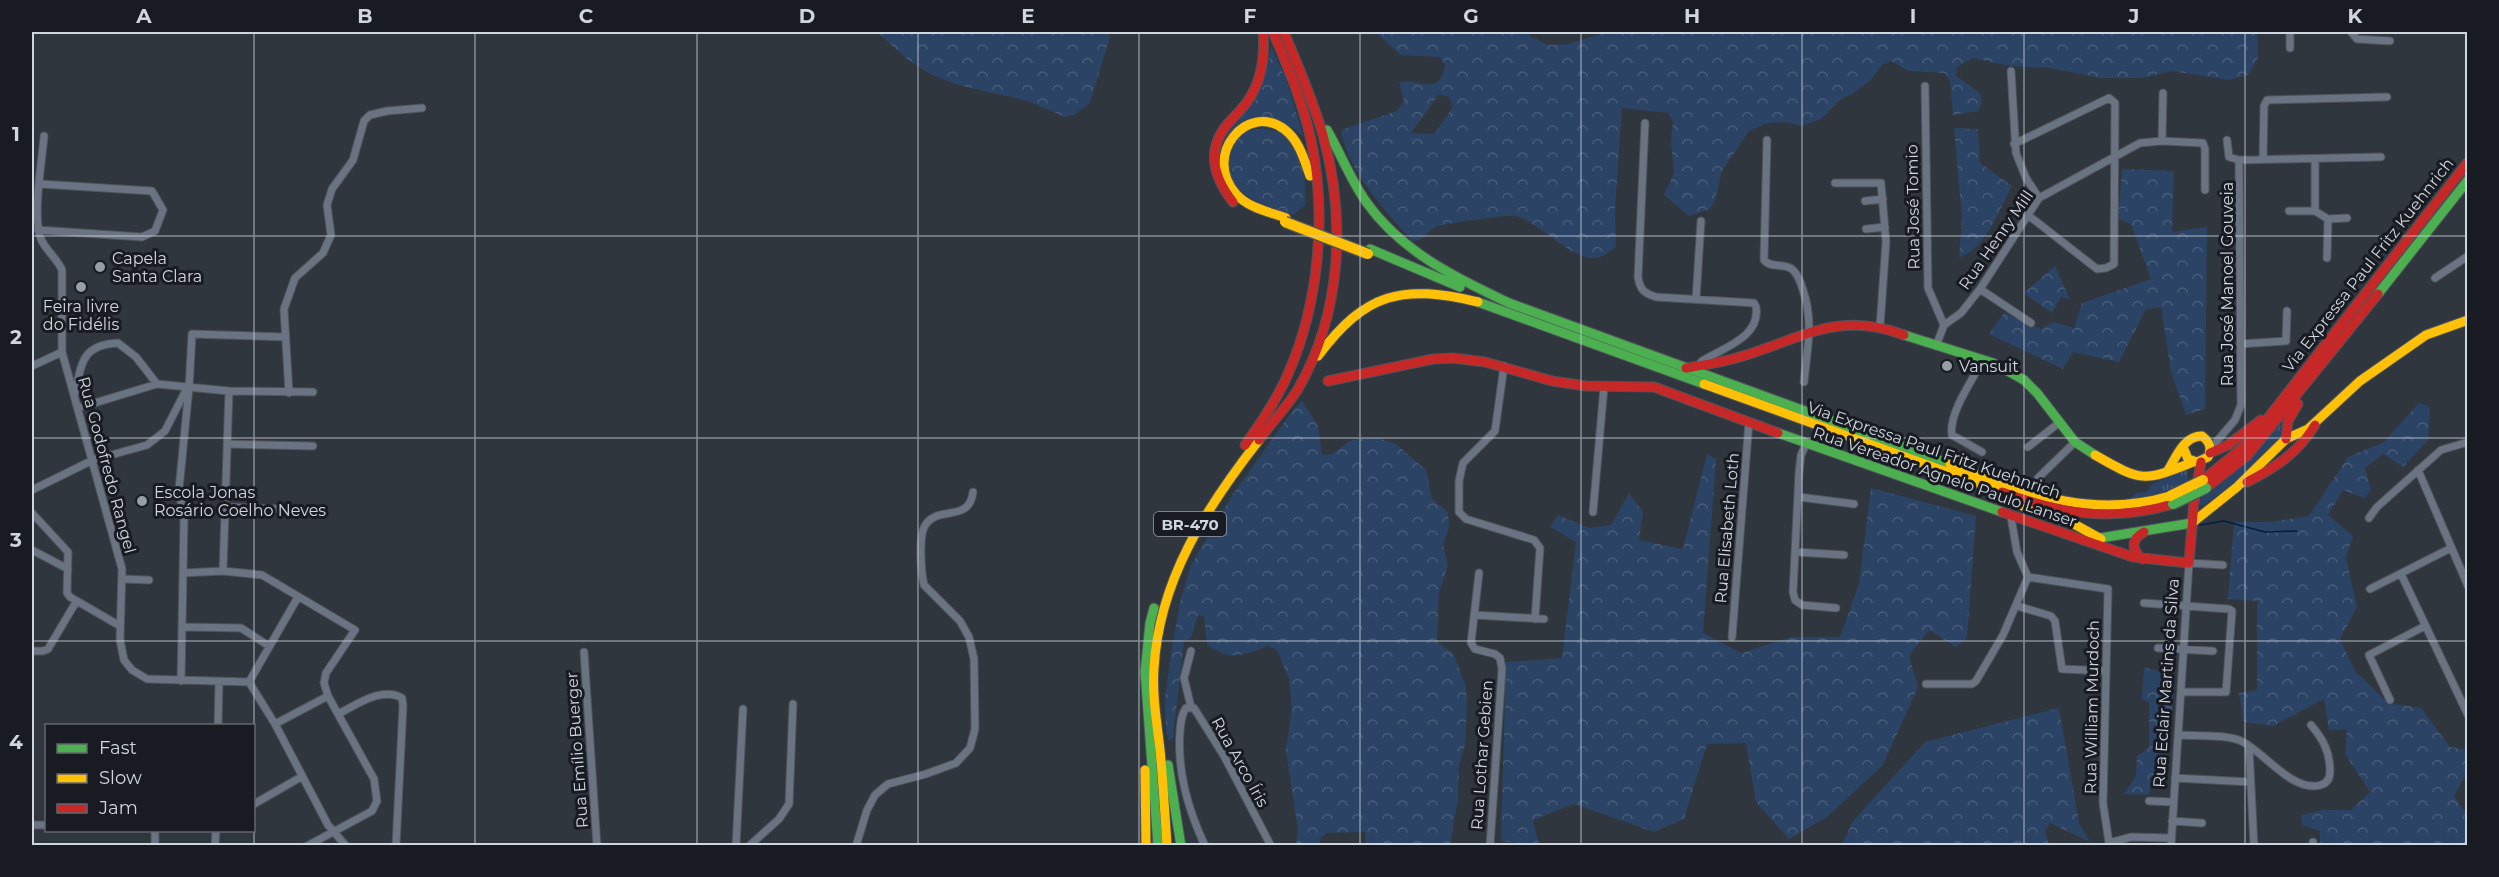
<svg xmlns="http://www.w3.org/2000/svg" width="2499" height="877" viewBox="0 0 2499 877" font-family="Montserrat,sans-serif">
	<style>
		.grass { fill: url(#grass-tufts) }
		.forest { fill: url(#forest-crowns); fill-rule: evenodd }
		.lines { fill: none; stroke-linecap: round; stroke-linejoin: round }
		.stream { stroke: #041d43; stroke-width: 1.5 }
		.street-casing { stroke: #4e5359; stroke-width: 9 }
		.fast-casing { stroke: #4e5359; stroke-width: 11 }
		.slow-casing { stroke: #4e5359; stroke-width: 11 }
		.jam-casing { stroke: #4e5359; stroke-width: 11 }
		.street { stroke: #6a7381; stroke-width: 7 }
		.fast { stroke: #4caf50; stroke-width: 9 }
		.slow { stroke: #ffc107; stroke-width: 9 }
		.jam { stroke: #c62828; stroke-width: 9 }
		.fast-bridge-casing { stroke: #4e5359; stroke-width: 13; stroke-linecap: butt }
		.slow-bridge-casing { stroke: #4e5359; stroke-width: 13; stroke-linecap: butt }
		.fast-bridge { stroke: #4caf50; stroke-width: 10 }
		.slow-bridge { stroke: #ffc107; stroke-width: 10 }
		.grid { fill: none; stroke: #d0d6df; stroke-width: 1.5; stroke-opacity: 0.55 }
		.poi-dot { fill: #989ea6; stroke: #181c22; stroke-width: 2 }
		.labels { text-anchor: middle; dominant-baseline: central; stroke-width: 6; stroke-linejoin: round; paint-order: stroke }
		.shield { fill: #181c22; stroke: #999ea6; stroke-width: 1.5 }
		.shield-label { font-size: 15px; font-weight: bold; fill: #d0d6df }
		.street-label { font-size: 16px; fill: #d0d6df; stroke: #181c22 }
		.poi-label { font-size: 16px; fill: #d0d6df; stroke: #181c22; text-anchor: start }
		.neatline { fill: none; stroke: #d0d6df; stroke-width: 2 }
		.grid-label { font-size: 20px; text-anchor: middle; font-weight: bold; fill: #d0d6df }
	</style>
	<defs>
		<pattern id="grass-tufts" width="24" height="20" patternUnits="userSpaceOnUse" patternTransform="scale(1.5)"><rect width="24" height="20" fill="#2b4365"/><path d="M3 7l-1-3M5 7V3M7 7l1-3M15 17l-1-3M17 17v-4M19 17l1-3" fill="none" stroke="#495d7b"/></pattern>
		<pattern id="forest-crowns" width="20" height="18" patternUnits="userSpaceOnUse" patternTransform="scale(1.5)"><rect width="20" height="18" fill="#2b4365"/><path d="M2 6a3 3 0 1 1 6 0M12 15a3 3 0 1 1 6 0" fill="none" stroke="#495d7b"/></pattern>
	</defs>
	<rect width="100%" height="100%" fill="#30363d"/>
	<path class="grass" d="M2284,417L2281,430L2283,438L2226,489L2202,506L2197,502C2235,475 2256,454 2284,417Z
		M2181,470H2188L2187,481L2161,493L2126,502L2136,493L2147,492L2151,485Z"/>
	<path class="forest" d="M877,32H1110V37L1090,103L1074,115L1065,117L1028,101L958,85L930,74L907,59Z
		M1375,32H1527L1530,36L1548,45L1568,44L1607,32L1703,34L1707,32H2257L2258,58L2248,75L2229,80L2172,71L2142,78H2102L2049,68L2010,66L1973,58L1957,67L1956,76L1980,93L1982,102L1978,111L1953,115L1950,81L1945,73L1908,71L1891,61L1882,65L1871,80L1851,95L1842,98L1821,119L1801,126L1785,122L1767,123L1749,131L1722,171L1715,200L1710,209L1689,216L1664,195L1674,173L1671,142L1673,122L1668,113L1622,108L1615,207L1616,247C1610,251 1604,257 1596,258C1573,261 1540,223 1516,216C1511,214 1440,224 1435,227C1424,234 1427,240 1412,241C1384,208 1349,175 1341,130L1397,111L1404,101L1399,82C1420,77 1439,99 1445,65L1440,57L1401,55ZM1439,94L1449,97L1453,107L1434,134L1411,133Z
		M1271,46L1286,79L1304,138C1294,126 1281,122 1266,118L1218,143C1241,113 1267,86 1271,46Z
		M1263,128C1269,130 1276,130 1281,133C1305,144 1306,184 1305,205L1293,215C1247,199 1211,188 1240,133Z
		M1954,128L1978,129L1980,163L2012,186C1999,210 1986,249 1959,258L1962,218Z
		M2122,169L2174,171L2172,232L2207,227L2205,409L2186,415L2171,372L2161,307L2146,309L2119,362L2073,352L2063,369L1989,334L2004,313L2041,329L2053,322L2074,328L2082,303L2151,279L2131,224L2118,219Z
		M2055,266L2070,300L2061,297L2052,313L2024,293Z
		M1302,401L1318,426L1322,455L1332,454L1348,442L1357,439L1378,438L1396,444L1426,470L1432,499L1448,512L1449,527L1443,545L1448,565L1439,593L1437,642L1453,653L1466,687L1467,707L1465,746L1459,765L1458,799L1450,845H1366L1365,832L1326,833L1320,840V845H1296L1298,831L1286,750L1292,709L1289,679L1277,650L1268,646C1243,655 1231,662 1207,645L1204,616L1198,615L1191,638L1184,641L1173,737L1169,742L1166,731L1165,700L1170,659L1180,602L1191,565L1231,497L1291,413Z
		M2419,403L2430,407L2428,440L2403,467L2383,454L2365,468L2371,490L2364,498L2343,490L2328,515L2353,536L2346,558L2357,607L2340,639L2355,671L2388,703L2421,708L2450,747L2467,750V777L2464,778L2454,796L2467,815V845H2320V831L2302,825L2301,815L2323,810H2351L2370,792L2345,754L2347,729L2329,730L2324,699L2273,726L2244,722L2239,693L2257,690V601L2228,599L2234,522H2269L2309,516L2348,457L2384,442Z
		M1707,454L1716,459L1703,633L1741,653L1791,637H1840L1859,584L1871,488L1976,516L1967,637L1956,647L1929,630L1909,656L1918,687L1883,765L1827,817L1789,839L1756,802L1746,743L1707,744L1684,819L1654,832L1574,804L1533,820L1539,845H1517L1516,843L1501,841L1506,662L1562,658L1576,542L1550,527L1558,515L1589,528L1611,525L1629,493L1643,512L1639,540L1683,549Z
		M2144,667L2175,676L2166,782H2153L2148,795L2124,794L2136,776L2137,756L2149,748V702L2142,699Z
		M2059,708L2079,823L2090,842L2050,823L2045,831L2049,845H1842L1853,821L1925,742Z"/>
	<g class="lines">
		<path class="stream" d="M2200,525L2224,521L2265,532L2297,531"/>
		<defs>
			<path id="street" d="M2351,32L2357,39L2390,41
				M2290,48V32
				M2011,71L2016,153L2026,178L2039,198
				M1925,86L1928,288L1944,325
				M1645,123L1638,277C1640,290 1644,293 1656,297L1754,303L1756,307C1761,337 1723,348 1702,361L1699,365
				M44,136C42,161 32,218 41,239C46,251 57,258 62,270V352L122,569L120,640L124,660L132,670L147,679L249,682
				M1767,140L1764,260C1771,269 1785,262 1793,270C1798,275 1801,283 1803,290C1814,322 1807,349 1804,382
				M2227,140L2229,157L2239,160L2381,157
				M2162,141L2163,93
				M2014,144L2109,98L2115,103L2114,264L2106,268L2097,269L2028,215
				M2263,159L2264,106L2267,100L2387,97
				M2315,160V211L2328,219L2347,218
				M1835,183H1881L1886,242L1880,326
				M1865,201L1883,199
				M2289,211H2315
				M1866,229L1885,227
				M38,230L142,237L155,231L163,210L152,191L40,184
				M2327,258L2328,219
				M2435,278L2468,256
				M1980,289L2031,323
				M1696,299L1701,221
				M2240,344L2286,341L2287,311
				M1936,346L1944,325L1961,313L1980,289L2039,198L2140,143L2162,141L2203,143L2205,149V190
				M32,366L62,352
				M1504,366L1495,431L1463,463L1459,481V512L1466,519L1534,540L1540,548L1535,619
				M75,393C82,362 82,345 118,343L136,357L157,384
				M289,393L284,309L295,278L323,253L331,235L327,205L332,189L353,160L364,121L370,115L387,111L422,108
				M78,408L157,384L229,391L313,392
				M227,444L313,446
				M1806,444L1801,455L1799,473L1793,592L1795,600L1802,605L1836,608
				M2028,447L2060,422
				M2211,448L2235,420L2241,405L2239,160
				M1982,452L1952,435C1948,414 1973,379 1983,360
				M2418,470L2468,586
				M2038,478L2075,442
				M32,490L93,460L147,445L165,431L187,388
				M1799,497L1854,504
				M226,507L308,510
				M1593,512L1604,387
				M32,513L68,552L67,593L70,597L120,626
				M2369,518L2377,507L2441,450L2468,442
				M32,550L68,569
				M1796,552L1844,555
				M223,571L229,391
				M183,573L223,571L262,575L355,630L326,673L324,683L328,696L374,779L377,801L372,811L307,846
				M1479,573L1471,643L1475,649L1495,654L1500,658L1502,669L1490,846
				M2401,574L2468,715
				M2028,577L2108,589L2103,803L2109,843
				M122,579L149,580
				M2370,589L2451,548
				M2144,603L2229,609L2232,611L2226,692H2181
				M2017,606L2051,616L2055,621L2062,669L2106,671
				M1474,615L1544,619
				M182,627L241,628L269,646
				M1732,637L1749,422
				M2158,648L2213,651
				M32,651H43L48,649L76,602
				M584,652L597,846
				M181,681L184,520L179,489L189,388L192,334L285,337
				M249,682L275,724L328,825L346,846
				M249,682L298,597
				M1926,684H1972L1976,681L2003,635L2028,577L2017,552L2011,517
				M2390,700L2369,655L2425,626
				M1191,707L1184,678L1191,651
				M338,714C356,705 382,686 402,698L403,706L396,846
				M275,724L328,696
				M218,726L219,682
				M2178,735C2194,736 2230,734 2243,742C2266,754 2293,793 2321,785C2328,783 2330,778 2330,771C2330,752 2323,739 2311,725
				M2249,747L2254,846
				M2175,778L2250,782
				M2149,801L2174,802
				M254,804L301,777
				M2172,821L2202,823
				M32,825H46
				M2109,843L2131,837L2171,838
				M155,846V830
				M215,846L216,830
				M736,846L743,709
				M749,846L779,819L789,804L793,704
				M856,846L867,810L875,795L888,784L926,774L956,763L970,748L975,729L974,659L969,637L960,621L924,585C921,572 918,534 926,524C940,505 969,523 973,492
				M1205,846C1188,809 1177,772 1180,731C1181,722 1181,715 1186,708H1194L1224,756L1271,846
				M2171,846L2189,563L2223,565
				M2313,846V842"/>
			<path id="fast" d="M1327,130C1341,154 1351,181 1367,203C1402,252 1456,278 1509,303
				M1370,249L1460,287
				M2378,294L2468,180
				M1478,302L1704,384
				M1509,303L1950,464
				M1904,335L1993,363L2024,380L2037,393L2075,442L2095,455
				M1778,433L2002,512
				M2094,539L2192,523
				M1154,608L1150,623L1145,672L1158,846
				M1168,765L1181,846"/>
			<path id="slow" d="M1286,218C1270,212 1248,208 1236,194C1202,155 1247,102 1284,129C1299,140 1304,159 1310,176
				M1318,356C1366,292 1402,284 1478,302
				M1704,384L2002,492
				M2095,455C2142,482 2143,482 2193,462
				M1950,464C2026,492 2089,520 2170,496
				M2167,472C2176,458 2183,436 2202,436C2210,442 2212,448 2208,457L2197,462L2188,459L2183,447
				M2023,506L2074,524L2101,539
				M2192,523L2237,487L2286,439L2308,429L2360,381L2426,335L2468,320
				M1145,770L1146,846
				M1167,846C1165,814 1163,782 1160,750C1157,723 1152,696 1154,668C1159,580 1206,508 1259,440"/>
			<path id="jam" d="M1233,202C1215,179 1206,153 1225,127C1233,117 1243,109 1249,99C1262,79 1265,55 1263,32
				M1686,368C1702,365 1720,363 1736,358C1798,341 1836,309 1904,335
				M1328,381L1433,359L1453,358L1485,362L1552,381L1586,386L1654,387L1778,433
				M2286,439L2288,421L2298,404
				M1259,440C1271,423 1287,407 1298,389C1342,313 1346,218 1323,135C1313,100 1298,66 1284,32
				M1245,445C1261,423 1277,400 1288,374C1319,304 1327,215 1311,140C1303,103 1288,67 1273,32
				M2210,453L2228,445L2261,420
				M2203,480L2241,449L2261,427L2468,162
				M2247,482C2276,467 2298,453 2315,425
				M2206,488L2247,456L2378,294
				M2002,492C2062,514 2111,522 2173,504
				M2002,512L2133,557L2189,563L2194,502L2201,462
				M2142,559C2131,549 2131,539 2144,532"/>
		</defs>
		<use href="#street" class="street-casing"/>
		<use href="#fast" class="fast-casing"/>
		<use href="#slow" class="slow-casing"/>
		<use href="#jam" class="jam-casing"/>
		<use href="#street" class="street"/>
		<use href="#fast" class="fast"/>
		<use href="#slow" class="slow"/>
		<use href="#jam" class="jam"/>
		<defs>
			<path id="fast-bridge" d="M2173,504L2206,488"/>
			<path id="slow-bridge" d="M1285,222L1368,254
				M2170,496L2203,480"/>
		</defs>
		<use href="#fast-bridge" class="fast-bridge-casing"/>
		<use href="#slow-bridge" class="slow-bridge-casing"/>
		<use href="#fast-bridge" class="fast-bridge"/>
		<use href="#slow-bridge" class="slow-bridge"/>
	</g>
	<path class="grid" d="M254,32V846M475,32V846M697,32V846M918,32V846M1139,32V846M1360,32V846M1581,32V846M1802,32V846M2024,32V846M2245,32V846M32,236H2468M32,438H2468M32,641H2468"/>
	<g class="poi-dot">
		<circle cx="100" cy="267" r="6"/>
		<circle cx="81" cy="287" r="6"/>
		<circle cx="1947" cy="366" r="6"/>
		<circle cx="142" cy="501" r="6"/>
	</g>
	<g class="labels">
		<rect class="shield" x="1154" y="512" width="72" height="24" rx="4.5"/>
		<g class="shield-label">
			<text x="1190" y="524">BR-470</text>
		</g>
		<g class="street-label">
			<text transform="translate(1913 207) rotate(-91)">Rua José Tomio</text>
			<text transform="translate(1996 240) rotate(-55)">Rua Henry Mill</text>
			<text transform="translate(2368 265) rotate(-52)">Via Expressa Paul Fritz Kuehnrich</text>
			<text transform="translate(2227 284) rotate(-90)">Rua José Manoel Gouveia</text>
			<text transform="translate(1934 450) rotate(19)">Via Expressa Paul Fritz Kuehnrich</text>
			<text transform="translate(107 465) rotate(75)">Rua Godofredo Rangel</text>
			<text transform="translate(1945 477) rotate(19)">Rua Vereador Agnelo Paulo Lanser</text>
			<text transform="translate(1727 528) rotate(-85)">Rua Elisabeth Loth</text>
			<text transform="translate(2166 683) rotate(-86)">Rua Eclair Martins da Silva</text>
			<text transform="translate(2092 707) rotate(-89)">Rua William Murdoch</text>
			<text transform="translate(577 750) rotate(-94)">Rua Emílio Buerger</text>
			<text transform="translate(1482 755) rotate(-86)">Rua Lothar Gebien</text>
			<text transform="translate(1240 762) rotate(61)">Rua Arco Íris</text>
		</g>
		<g class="poi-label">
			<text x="112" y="258">Capela<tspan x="112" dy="18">Santa Clara</tspan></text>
			<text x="81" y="306" text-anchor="middle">Feira livre<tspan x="81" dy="18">do Fidélis</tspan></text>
			<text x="1959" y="366">Vansuit</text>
			<text x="154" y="492">Escola Jonas<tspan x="154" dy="18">Rosário Coelho Neves</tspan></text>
		</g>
	</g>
	<rect width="2499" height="877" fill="none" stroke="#181c22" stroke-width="66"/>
	<rect x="45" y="724" width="210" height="108" fill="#181c22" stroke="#62666e" stroke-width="1.5"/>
	<rect x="57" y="744" width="30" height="9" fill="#4caf50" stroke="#62666e" stroke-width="1.5"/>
	<text x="99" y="754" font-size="18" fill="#d0d6df">Fast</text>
	<rect x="57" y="774" width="30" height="9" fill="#ffc107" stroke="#62666e" stroke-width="1.5"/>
	<text x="99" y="784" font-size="18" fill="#d0d6df">Slow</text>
	<rect x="57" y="804" width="30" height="9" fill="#c62828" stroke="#62666e" stroke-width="1.5"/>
	<text x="99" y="814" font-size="18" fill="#d0d6df">Jam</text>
	<rect x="33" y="33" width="2433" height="811" class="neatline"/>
	<g class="grid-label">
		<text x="144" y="23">A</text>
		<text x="365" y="23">B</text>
		<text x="586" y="23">C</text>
		<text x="807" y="23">D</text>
		<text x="1028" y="23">E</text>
		<text x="1250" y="23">F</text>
		<text x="1471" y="23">G</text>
		<text x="1692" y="23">H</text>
		<text x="1913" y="23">I</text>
		<text x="2134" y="23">J</text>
		<text x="2355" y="23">K</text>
		<text x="16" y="141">1</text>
		<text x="16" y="344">2</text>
		<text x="16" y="547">3</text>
		<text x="16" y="749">4</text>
	</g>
</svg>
